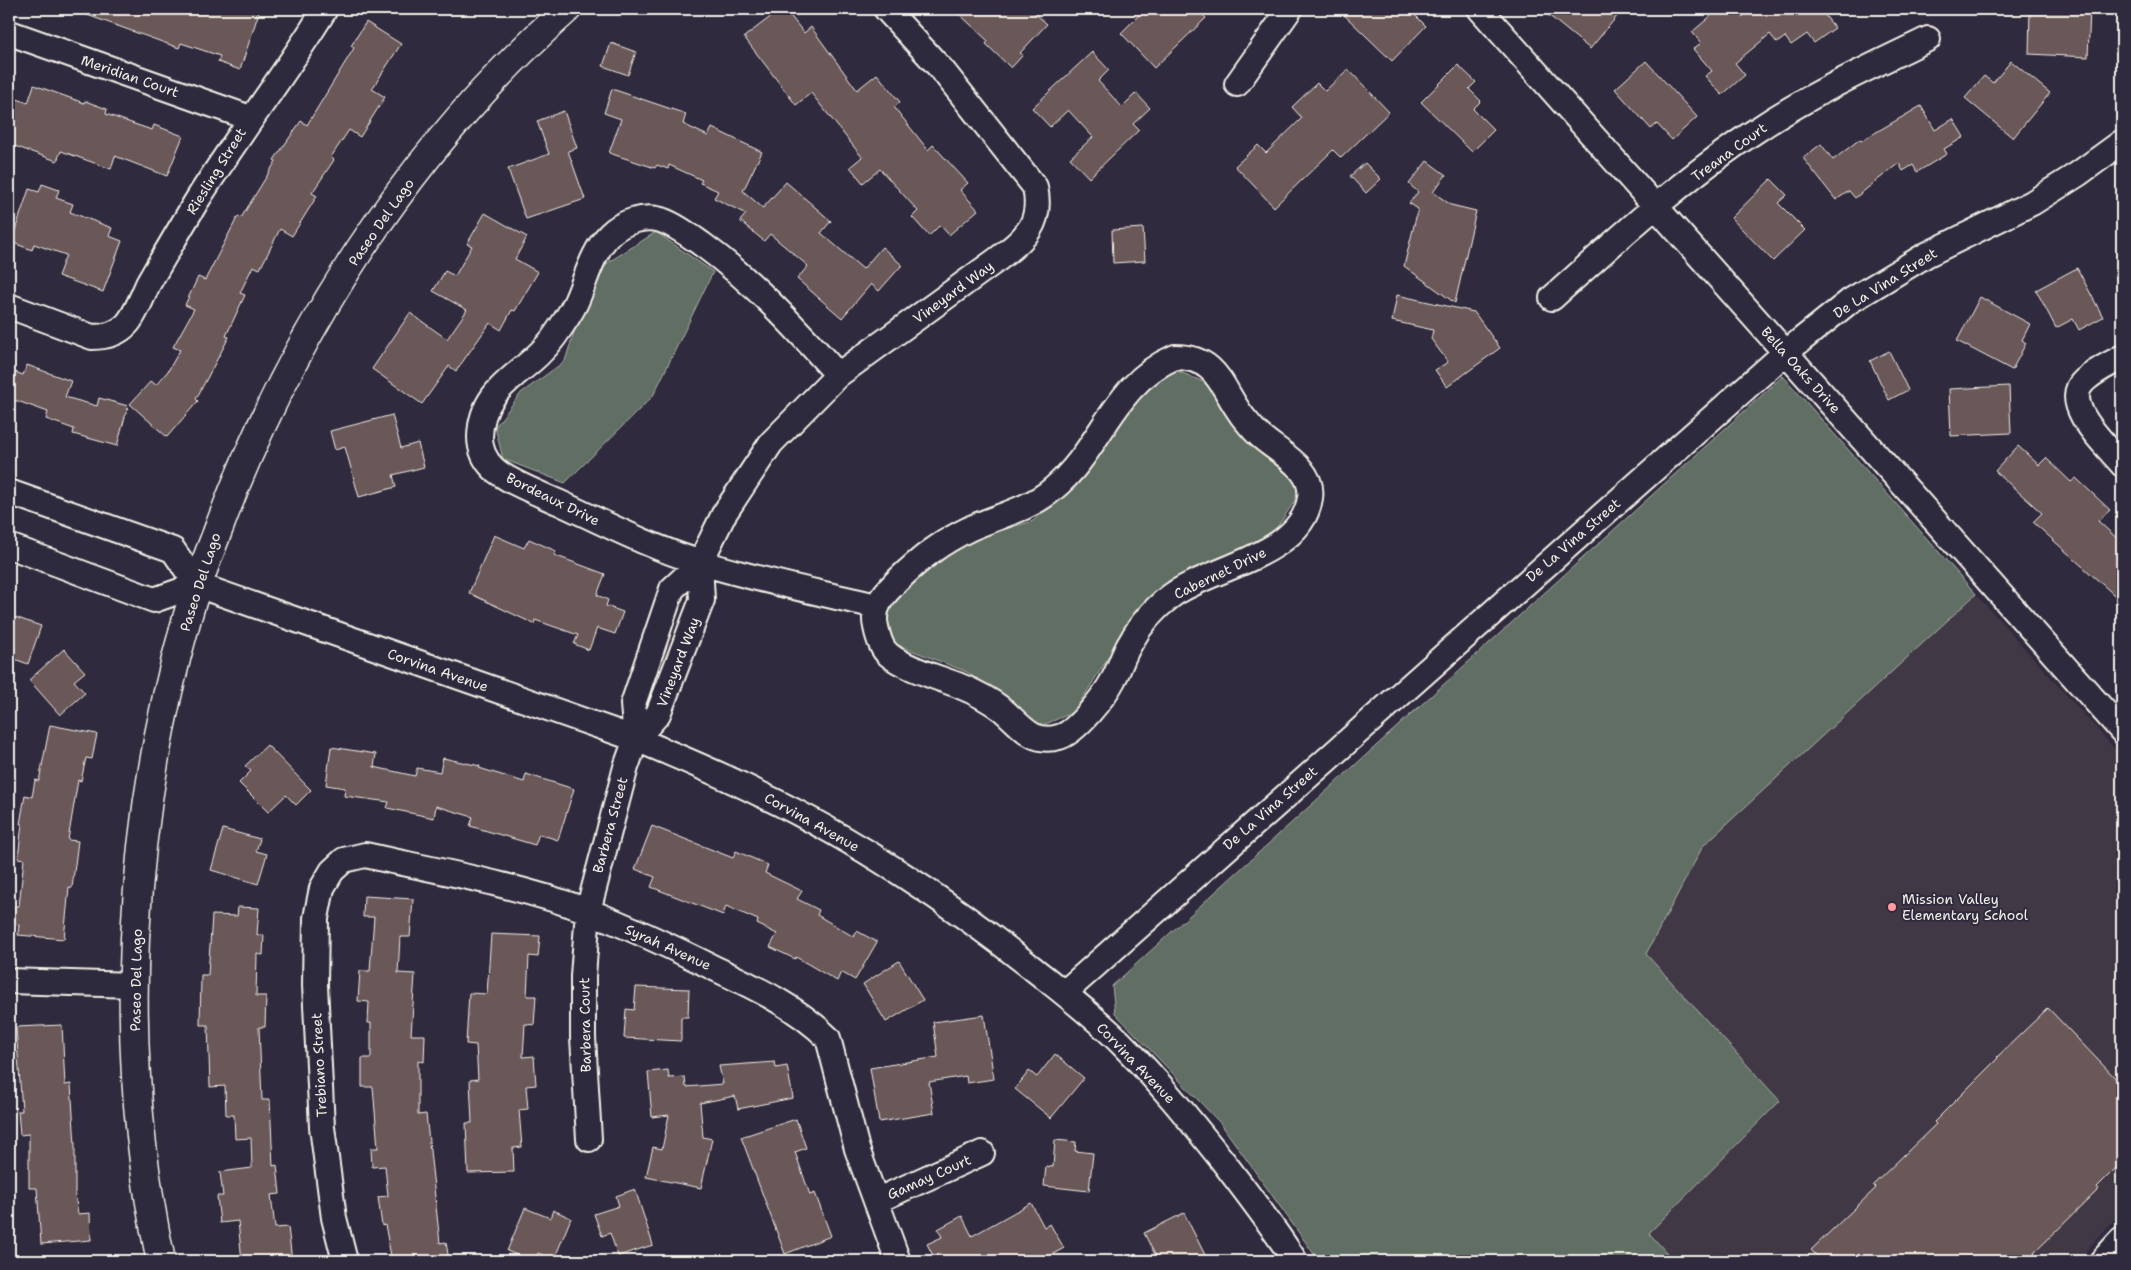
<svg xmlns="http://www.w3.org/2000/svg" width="2131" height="1270" viewBox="0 0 2131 1270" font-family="'Shantell Sans',sans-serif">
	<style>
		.built { fill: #413845 }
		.green { fill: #616e63; stroke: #aab0a6 }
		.building { fill: #6b5859; stroke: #f4f1e8 }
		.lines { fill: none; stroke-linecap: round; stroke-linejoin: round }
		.minor-casing { stroke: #f4f1e8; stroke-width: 28 }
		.tertiary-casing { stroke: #f4f1e8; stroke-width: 31 }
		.minor { stroke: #2f2a3d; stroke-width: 24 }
		.tertiary { stroke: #2f2a3d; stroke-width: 28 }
		.poi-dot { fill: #ff9aa2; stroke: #2f2a3d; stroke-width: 2 }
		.labels { text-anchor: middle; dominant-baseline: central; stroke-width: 4; stroke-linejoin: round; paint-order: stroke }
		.street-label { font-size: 14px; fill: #f4f1e8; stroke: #2f2a3d }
		.poi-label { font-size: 14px; fill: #f4f1e8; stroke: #2f2a3d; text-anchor: start }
	</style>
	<rect width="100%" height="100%" fill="#2f2a3d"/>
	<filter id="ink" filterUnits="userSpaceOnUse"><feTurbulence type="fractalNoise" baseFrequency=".02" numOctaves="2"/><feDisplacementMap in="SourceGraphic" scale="10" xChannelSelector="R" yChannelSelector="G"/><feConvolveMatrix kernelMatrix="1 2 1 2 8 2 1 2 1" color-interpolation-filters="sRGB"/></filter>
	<g filter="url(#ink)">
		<path class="built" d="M1976,594L2122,757V1211L2077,1261H1674L1649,1233L1780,1101L1645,954L1679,861Z"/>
		<path class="green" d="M656,232L713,272L653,396L565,483L503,459L495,427L521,393L565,361L579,316L607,263Z
			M1159,363L1213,386L1241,434L1308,481L1258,556L1169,580L1117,644L1074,712L1041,726L967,672L893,643L885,619L899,579L968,540L1033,521L1109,441Z
			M1783,376L1976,594L1703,846L1646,954L1780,1101L1649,1233L1674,1261H1319L1221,1124L1115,1013L1112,986Z"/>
		<path class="building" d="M77,9H260L240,70L218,62L220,56L181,43L179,48L76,11Z
			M781,9H785L804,33L811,27L857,90L877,74L900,102L894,107L928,150L933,145L968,183L960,190L978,210L949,235L940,225L929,236L912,217L918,211L880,169L863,183L850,167L862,157L811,93L796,105L744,37Z
			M954,9H1030L1047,24L1020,53L1023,55L1011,68L986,44L988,41Z
			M1145,9H1197L1206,18L1154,68L1121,33Z
			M1338,9H1409L1426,26L1392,61Z
			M1541,9H1623L1590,49Z
			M1719,9H1735L1742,17L1753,9H1820L1835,28L1814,43L1807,34L1791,45L1785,37L1777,43L1770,34L1735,63L1745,75L1722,95L1705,76L1712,71L1693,49L1701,43L1692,32Z
			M2030,9H2090L2088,57L2029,54Z
			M366,22L401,44L372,89L385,97L360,137L349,130L331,157L334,160L312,193L317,196L292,236L280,229L260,269L253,266L240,293L245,295L226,336L229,337L196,399L198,401L167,437L130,404L151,381L156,385L168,371L180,350L173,347L194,309L185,305L198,277L205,280L238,216L241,218L276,161L274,160L301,121L307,125L354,48L351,46Z
			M611,43L636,52L628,75L603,66Z
			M1092,52L1109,70L1098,81L1122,107L1136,93L1150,108L1133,124L1139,130L1089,178L1070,158L1093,137L1068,110L1050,127L1032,108Z
			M1646,61L1697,117L1672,140L1657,124L1651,129L1615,89Z
			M2011,61L2050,93L2013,138L1965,98L1984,76L1993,83Z
			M1458,65L1476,82L1469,89L1481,101L1473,109L1494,130L1472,152L1421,102Z
			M1348,69L1389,112L1341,158L1333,150L1274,207L1235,166L1258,145L1266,153L1302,118L1292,107L1317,83L1325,91Z
			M34,85L84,103L85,101L107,109L106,114L137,125L152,130L154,125L183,136L167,176L115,156L111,169L61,151L57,161L9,144V96L28,103Z
			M612,89L686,114L683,124L708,136L712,128L762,152L743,191L763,208L786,182L831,221L821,233L863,269L882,247L902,265L879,291L871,284L842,318L797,279L808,266L770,234L764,241L740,221L746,214L714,198L718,191L700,183L702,180L669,165L668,169L657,165L655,168L609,153L621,119L604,113Z
			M1921,106L1935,130L1953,119L1964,137L1944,149L1947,154L1917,172L1913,165L1903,171L1899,163L1855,198L1849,191L1836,200L1803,158L1821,144L1833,160L1860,139L1861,141Z
			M564,111L577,148L568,151L585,199L526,219L508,169L549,154L537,121Z
			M1427,161L1446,175L1433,192L1451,205L1476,211L1455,303L1404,266L1418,209L1409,203L1418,192L1409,184Z
			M1365,163L1381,179L1366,193L1350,176Z
			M1771,179L1787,195L1778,203L1805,230L1773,261L1731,218Z
			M42,184L59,190L56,198L73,204L70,212L112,228L109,236L122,241L103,292L58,276L66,255L34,244L32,250L11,242L29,189L39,192Z
			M485,213L527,237L515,259L538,272L515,311L512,310L501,330L490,323L456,371L449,366L422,404L372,369L410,313L447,339L467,310L433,291L445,271L455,276L472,246L467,244Z
			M1143,228L1145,261L1113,263L1112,230Z
			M2077,268L2103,317L2079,330L2073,319L2056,328L2036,290Z
			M1397,295L1474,312L1500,348L1447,387L1435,370L1448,362L1431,339L1433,330L1392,321Z
			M1980,297L2030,324L2022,340L2026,343L2012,370L1957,341Z
			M1889,351L1908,390L1889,400L1870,361Z
			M27,365L71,381L65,397L97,406L99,398L128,406L117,446L73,434L74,429L46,419L48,412L9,398V370L23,375Z
			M2009,386L2011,433L1951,436L1949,389Z
			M392,415L401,448L418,443L424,467L393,475L396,487L359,497L345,447L335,450L330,431Z
			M2018,446L2039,465L2046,458L2071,482L2076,478L2110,510L2098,521L2122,543V602L2033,522L2042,513L1995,471Z
			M494,535L524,548L529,539L556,551L554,555L605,574L597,595L608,600L606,606L623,612L615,634L597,628L589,650L574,644L578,635L535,620L534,624L469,593Z
			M9,615L41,626L28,664L9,657Z
			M64,649L85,672L74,681L85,693L60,715L29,680Z
			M50,725L97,734L92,759L86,758L81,781L78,780L68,840L78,841L72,888L69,887L64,939L18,935L19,925L12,924L14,906H19L24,859L18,858L22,824H20L25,795L32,797L35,780L39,781Z
			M267,745L311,790L296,805L286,795L268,812L239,783L251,771L245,766Z
			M331,747L376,754L374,767L415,776L417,768L440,772L443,758L480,766L479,768L524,782L526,774L574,789L558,840L539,834L535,845L470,826L473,817L436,806L434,818L387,808L389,802L344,796L345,788L326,785Z
			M652,826L733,858L736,851L768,865L765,873L802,891L797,899L819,910L817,915L854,937L857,931L877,942L855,980L841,972L837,981L796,957L795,959L770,947L777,934L757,924L758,920L726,906L723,915L651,887L655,877L635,869Z
			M223,829L260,839L256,851L267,854L258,884L211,870Z
			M364,896L413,899L410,937H400L398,973L415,974L411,1035H425L424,1062L418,1061V1115L426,1114L440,1243L446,1242L449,1261H392L385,1225L382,1226L378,1197L388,1196L385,1166L372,1167L371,1148H378L373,1087H362V1058H371V1023H368L369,1002L358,1001L360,971H370L374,917H363Z
			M238,907L259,908L257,935H264L263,955L257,954L256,996H266L265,1027H259L262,1100H270L273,1166L277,1165L280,1194L271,1195L275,1228L288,1227L292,1261H242L238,1221L220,1223L217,1196H223L220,1172L252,1168L251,1138L235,1139L234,1115H226L225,1086L210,1087L208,1025H200L201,975H208L212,915L237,916Z
			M491,934L540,936L538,957L529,956L527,996H536L534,1025L525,1024L523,1057L534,1056L536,1085L526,1086L528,1109L519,1110L522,1147L513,1148L514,1172L468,1173L466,1123H472L470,1080L478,1079L476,1045L466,1044L469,993L487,994Z
			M899,961L923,1000L886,1022L863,984Z
			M636,987L689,989L688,1017H681V1041L624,1038L626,1009L634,1010Z
			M2048,1008L2122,1085V1162L2097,1187L2099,1189L2034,1253L2035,1254L2027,1261H1822L1811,1250L1876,1188L1873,1185L1936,1124L1934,1122L1998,1058L1997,1057Z
			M984,1015L994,1079L967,1083L966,1076L929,1082L934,1113L879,1122L870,1068L938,1057L933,1022Z
			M62,1025L65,1085L71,1084L75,1145V1195L78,1214L90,1213L91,1240L41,1244L37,1188H29V1134L20,1135L18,1111H22L16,1027Z
			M1055,1054L1084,1078L1051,1118L1015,1089L1029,1071L1037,1077Z
			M775,1062L776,1068L787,1066L793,1098L738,1109L735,1096L700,1103L703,1137L712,1139L701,1188L646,1177L653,1147L662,1149L669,1115L652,1117L648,1072L668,1070L669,1078L685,1077L686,1087L723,1084L719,1066Z
			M796,1119L806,1148L795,1152L810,1195L815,1193L831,1236L785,1254L741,1137Z
			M1055,1140L1076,1142L1075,1151L1093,1153L1089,1191L1044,1186L1046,1166L1053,1167Z
			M635,1189L653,1245L618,1256L610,1233L602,1236L594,1214L619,1206L616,1196Z
			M1031,1203L1044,1227L1050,1224L1064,1248L1040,1261H936L927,1244L942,1237L938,1229L962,1216L972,1236Z
			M525,1208L550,1218L553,1210L571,1218L554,1260L538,1253L535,1261H531L507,1251Z
			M1184,1213L1206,1257L1198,1261H1158L1144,1233Z"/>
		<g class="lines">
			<defs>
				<path id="minor" d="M1480,9L2122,731
					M10,33L250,118
					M1237,84L1290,9
					M1552,298C1617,240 1683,178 1757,130C1811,94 1870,67 1928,39
					M9,306L92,337C105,337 118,334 127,324C136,314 142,297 148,284C164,256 180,229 196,202C237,136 285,75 325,9
					M1175,357C1219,357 1221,389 1243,417C1248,423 1253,430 1259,435C1277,452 1315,468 1310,498C1302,556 1210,567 1171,596C1155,608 1140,625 1131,642C1123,654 1120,668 1113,680C1105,695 1076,733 1059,737C1032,745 1021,725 1003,710C990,700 975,692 960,686C940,678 904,668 888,654C881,648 878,637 876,627C871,607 884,594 897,581C922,557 940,543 971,528C998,516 1030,509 1053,489C1102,449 1112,384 1175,357Z
					M2122,357C2110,364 2096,370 2085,380C2058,403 2107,446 2122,464
					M838,375C796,328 754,282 703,245C690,236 676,225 661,220C644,215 622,222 610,234C591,253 586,281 575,304C569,316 561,327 554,337C527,375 481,384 480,437C480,449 484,459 493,468C506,481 540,494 558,502C604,523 650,547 699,562C757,580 817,592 876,606
					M9,492L173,550L197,585L636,739C677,756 718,773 758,793C853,838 954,905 1036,971C1065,994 1095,1017 1121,1043C1157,1079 1190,1120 1222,1160C1247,1193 1273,1226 1295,1261
					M9,546L154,600L197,585
					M636,739L633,704L672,589L700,563L724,514L771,443L838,375L998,259C1025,238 1043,224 1035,187L943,71L886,9
					M9,981L133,985
					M1064,993L1785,353L1850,301L1926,255L2032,203L2078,174L2122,142
					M589,1139L583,1037V976L588,911L626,767L636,739L658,714L702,600L700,563
					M876,1201L982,1153
					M345,1261L334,1218L322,1127L315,985L316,918L322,888L332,871L344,860L365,855C438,871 518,885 588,911C632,928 674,948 716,969C754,987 797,1007 828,1038L857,1149L898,1261
					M2102,1261L2122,1239"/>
				<path id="tertiary" d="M161,1261C116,1051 128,824 187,618C195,589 206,561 217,533C290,335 409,149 567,9"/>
			</defs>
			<use href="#minor" class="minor-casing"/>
			<use href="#tertiary" class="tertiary-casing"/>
			<use href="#minor" class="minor"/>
			<use href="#tertiary" class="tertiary"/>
		</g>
	</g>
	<circle class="poi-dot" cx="1892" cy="907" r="5"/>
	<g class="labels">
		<g class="street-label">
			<text transform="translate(130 76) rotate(19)">Meridian Court</text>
			<text transform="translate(1729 152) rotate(-36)">Treana Court</text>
			<text transform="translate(216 171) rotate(-58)">Riesling Street</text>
			<text transform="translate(381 222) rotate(-55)">Paseo Del Lago</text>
			<text transform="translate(1885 283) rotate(-32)">De La Vina Street</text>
			<text transform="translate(953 292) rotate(-36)">Vineyard Way</text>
			<text transform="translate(1801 370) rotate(48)">Bella Oaks Drive</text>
			<text transform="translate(553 499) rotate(26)">Bordeaux Drive</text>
			<text transform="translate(1573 540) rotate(-41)">De La Vina Street</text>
			<text transform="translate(1220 573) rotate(-26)">Cabernet Drive</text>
			<text transform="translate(200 582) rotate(-72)">Paseo Del Lago</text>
			<text transform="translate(678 662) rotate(-69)">Vineyard Way</text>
			<text transform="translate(438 670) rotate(19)">Corvina Avenue</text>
			<text transform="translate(1270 808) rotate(-41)">De La Vina Street</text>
			<text transform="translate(812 822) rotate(29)">Corvina Avenue</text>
			<text transform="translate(610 825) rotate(-75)">Barbera Street</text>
			<text transform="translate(668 947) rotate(24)">Syrah Avenue</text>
			<text transform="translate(136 980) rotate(-89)">Paseo Del Lago</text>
			<text transform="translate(585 1025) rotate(-91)">Barbera Court</text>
			<text transform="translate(1136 1063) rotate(46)">Corvina Avenue</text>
			<text transform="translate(319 1065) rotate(-93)">Trebiano Street</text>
			<text transform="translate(929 1177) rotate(-24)">Gamay Court</text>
		</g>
		<g class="poi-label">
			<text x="1902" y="899">Mission Valley<tspan x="1902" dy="16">Elementary School</tspan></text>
		</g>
	</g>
	<rect width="2131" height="1270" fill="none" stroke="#2f2a3d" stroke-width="30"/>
	<rect x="15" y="15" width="2101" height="1240" fill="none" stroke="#f4f1e8" stroke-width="2" filter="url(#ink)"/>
</svg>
